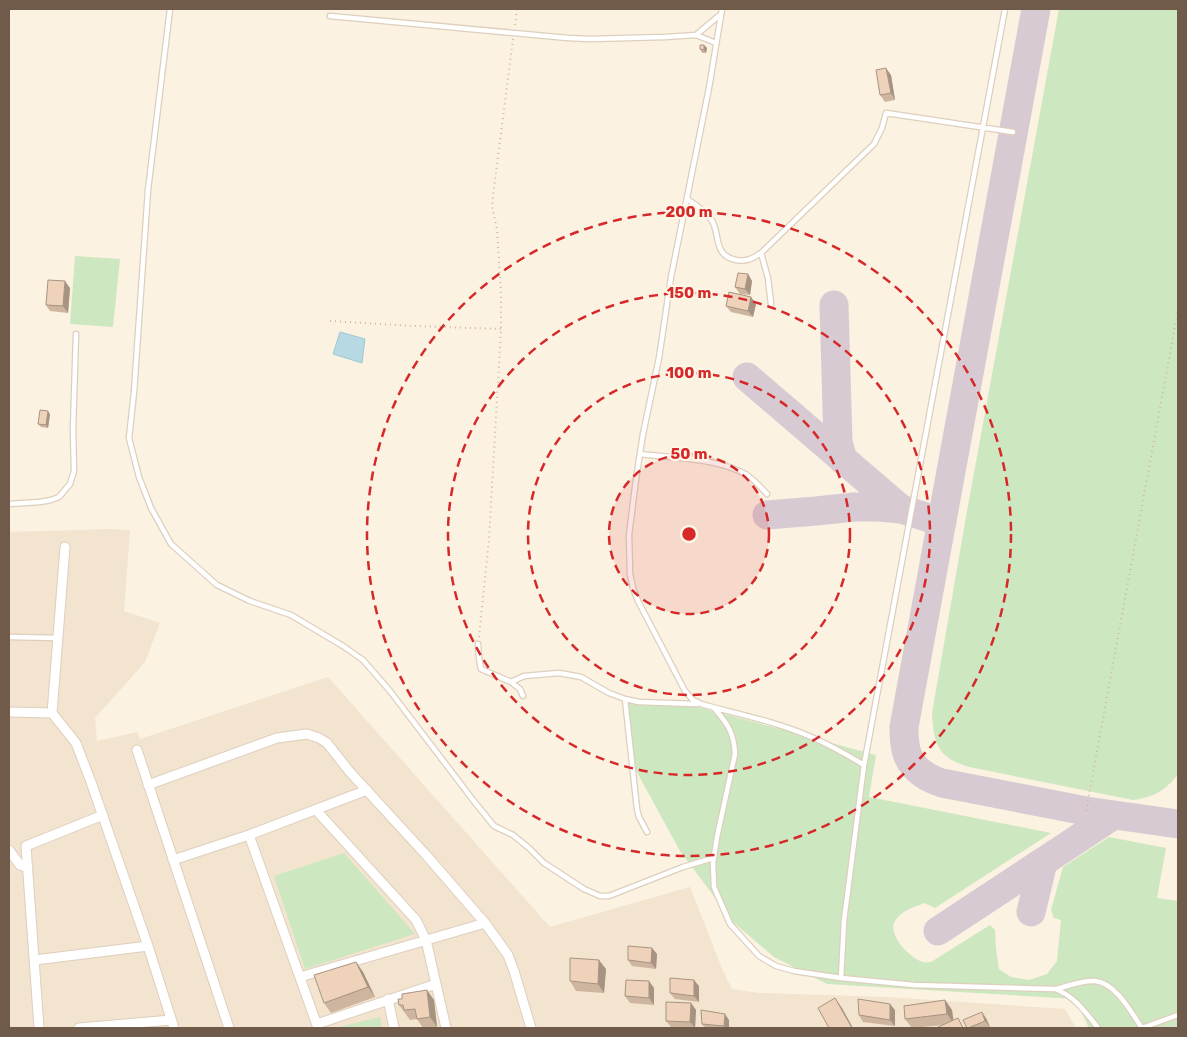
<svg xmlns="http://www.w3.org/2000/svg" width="1187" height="1037" viewBox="0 0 1187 1037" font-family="Rubik,sans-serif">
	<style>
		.residential { fill: #f2e4cf }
		.green { fill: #cde7c0 }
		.water { fill: #b7d9e3; stroke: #9dc8d4 }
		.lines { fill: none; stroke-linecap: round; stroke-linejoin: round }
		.taxiway { stroke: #d8cad2; stroke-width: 29 }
		.service-casing { stroke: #decfbd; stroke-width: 7 }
		.minor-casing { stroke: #decfbd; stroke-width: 11 }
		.path { stroke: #d3b69d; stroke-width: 2; stroke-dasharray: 1 4; stroke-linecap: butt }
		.service { stroke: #fff; stroke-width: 4.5 }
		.minor { stroke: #fff; stroke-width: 9 }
		.wall { fill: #ceb5a0 }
		.shaded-wall { fill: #a79382 }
		.building { fill: #efd2ba; stroke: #a79382 }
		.ring { fill: none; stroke: #d62828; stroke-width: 2.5; stroke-dasharray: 9 6 }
		.centre { fill: #d62828; stroke: #fef6e6; stroke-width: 2.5 }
		.ring-label { font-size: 15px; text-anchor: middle; font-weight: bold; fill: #d62828; stroke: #fef6e6; stroke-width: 4.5; stroke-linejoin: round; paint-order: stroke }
	</style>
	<rect width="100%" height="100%" fill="#fbf2e1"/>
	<path class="residential" d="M111,529L130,530L124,611L160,623L145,662L95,718L97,741L137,732L140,739L328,677L550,927L690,887L723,971L732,989L759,993L888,997L1065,1009L1076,1028H9V532Z"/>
	<path class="green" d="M1059,9H1178V774C1165,791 1154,797 1133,800L969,767C937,757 934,745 932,713L967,511Z
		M75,256L120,259L113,327L70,324Z
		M626,704L698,707L876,755L869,797L1051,833L935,908L925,903C914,907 902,910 895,921C887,935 910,958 923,962C926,963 929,962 931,962L990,925L995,930L996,949L999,969L1011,977L1029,980L1047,974L1057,961L1061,920L1054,918L1051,910L1063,867L1109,837L1166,848L1157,898L1178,901V1026L1173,1028H1089L1075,999L827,984L774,957L734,923L680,851L633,765Z
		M344,853L415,934L305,969L274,876Z
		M380,1017L382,1028H335Z"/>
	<path class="water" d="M340,332L365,339L362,363L333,354Z"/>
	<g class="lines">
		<path class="taxiway" d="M1036,9L904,727C904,732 904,738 905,744C907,765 923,777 942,783L1086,811L1178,824
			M834,305L838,442L843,460
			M747,377L901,509
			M767,515L816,511L854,507H878L901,509L942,522
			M1031,912L1043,862
			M938,931L1114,815"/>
		<defs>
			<path id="service" d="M170,9L148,190L134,392L129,438L139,477L151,508L171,544L217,585L250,601L291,615L343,646L363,660L390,691L473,800L494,826L513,835L529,848L544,863L584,889L600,896H609L683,867L713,858
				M722,9L709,88L671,277L659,358L643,434L636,479L629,535L630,574L633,588L638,601L685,691L693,700L701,704C737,714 774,721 809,736C828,744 846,754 864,765
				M330,16L568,38L590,39L665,37L696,35L716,43
				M696,35L721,14
				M687,199C696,205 704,210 711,219C717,227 716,239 720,248C724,259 740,263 750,259C754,258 757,255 761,253L874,144L882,128L886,113L1013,132
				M761,253L768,278L771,304
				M640,454C672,458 719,458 747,475C754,480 761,487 767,494
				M9,504L40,502L51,500L59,497L70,484L74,471L73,429L76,334
				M10,637L58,638
				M478,644L479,658L481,669L511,682L520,689L523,696
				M511,682L524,676L559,673L581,677L609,693L625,699L639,702L697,704
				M625,699L637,809L639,817L647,832
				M714,708C728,724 734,733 735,754L717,837L713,863L714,887L730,924L759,956L776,966L794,971L841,978L914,985L1055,989C1075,996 1086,1013 1098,1028
				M841,978L844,921L864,765L1005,9
				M1056,989C1068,986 1083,980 1095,981C1116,983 1131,1012 1142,1028
				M1142,1028L1178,1015"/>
			<path id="minor" d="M65,547L52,713L76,743L91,782L148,946L174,1028
				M9,712L52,713
				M137,750L229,1028
				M148,785L277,738L307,734L319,738L327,743L349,771L427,856L485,923L508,955L514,971L531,1028
				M316,810L416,920L426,940L446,1028
				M249,835L318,1028
				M9,850L20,865L28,868
				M173,860L249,835L367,790
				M35,960L148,946
				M300,977L485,923
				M388,999L394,1028
				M317,1024L436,984
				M39,1028L26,846L103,815
				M79,1028L171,1020"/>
		</defs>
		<use href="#service" class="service-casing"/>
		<use href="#minor" class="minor-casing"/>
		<path class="path" d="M515,25L517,9
			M330,321L414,326L501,329
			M479,637L489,539L501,329V293L497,229L492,206L493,196L513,39
			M1086,811L1178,310"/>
		<use href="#service" class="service"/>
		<use href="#minor" class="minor"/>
	</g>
	<path class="wall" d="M704,45L707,48L706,53H702L700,49Z
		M891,75L895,100L885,102L880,95Z
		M748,274L752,281L750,295L740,294L735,287Z
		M70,288L68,313L50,311L46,305Z
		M751,297L756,304L753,317L731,312L726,306Z
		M50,414L48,428L41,427L38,424Z
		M652,948L657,954L656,969L632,966L628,960Z
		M356,962L363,972L375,997L331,1013L324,1003Z
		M606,969L604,993L576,991L570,981Z
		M699,986V1002L675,999L670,993Z
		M654,988V1005L630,1003L625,996Z
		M434,1000L437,1027L423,1028L417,1019L410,1020L399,1005Z
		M945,1000L952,1010L953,1020L943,1025L912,1028L905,1019Z
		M691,1003L696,1010L695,1028L671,1027L666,1021Z
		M895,1010V1026L863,1022L859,1015Z
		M986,1018L990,1027L988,1028H967Z
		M729,1020V1028H705L702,1024Z"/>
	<path class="shaded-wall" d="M704,45L707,48L706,53L704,50Z
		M886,68L891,75L895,100L891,93Z
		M748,274L752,281L750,295L745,289Z
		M65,281L70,288L68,313L63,306Z
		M751,297L756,304L753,317L748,311Z
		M48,411L50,414L48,428L46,425Z
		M652,948L657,954L656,969L651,963Z
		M599,960L606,969L604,993L598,984Z
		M356,962L363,972L375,997L368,987Z
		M694,980L699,986V1002L694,996Z
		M649,981L654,988V1005L649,998Z
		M427,990L434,1000L437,1027L430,1017Z
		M835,998L842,1008L853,1028H852Z
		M945,1000L952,1010L954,1024L947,1014Z
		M691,1003L696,1010L695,1028L690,1022Z
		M890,1004L895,1010V1026L890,1020Z
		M982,1012L986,1018L990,1027L985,1021Z
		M725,1014L729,1020V1028H726L724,1026Z"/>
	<path class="building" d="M700,45H704V50L700,49Z
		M886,68L891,93L880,95L876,70Z
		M738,273L748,274L745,289L735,287Z
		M48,280L65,281L63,306L46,305Z
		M729,292L751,297L748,311L726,306Z
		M40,410L48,411L46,425L38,424Z
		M628,946L652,948L651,963L628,960Z
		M570,958L599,960L598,984L570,981Z
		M356,962L368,987L324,1003L314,975Z
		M670,978L694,980V996L670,993Z
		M626,980L649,981V998L625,996Z
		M427,990L430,1017L417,1019L415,1009L404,1010L403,1005H399L398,999H402V994Z
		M835,998L852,1028H829L818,1008Z
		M858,999L890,1004V1020L859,1015Z
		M945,1000L947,1014L905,1019L904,1006Z
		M666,1002L691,1003L690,1022L666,1021Z
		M701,1010L725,1014L724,1026L702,1024Z
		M982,1012L985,1021L968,1028H967L963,1020Z
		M958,1018L963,1028H936Z"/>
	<circle cx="689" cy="534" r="80" fill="#d62828" fill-opacity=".12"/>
	<g class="ring">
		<circle cx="689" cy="534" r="80"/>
		<circle cx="689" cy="534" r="161"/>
		<circle cx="689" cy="534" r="241"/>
		<circle cx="689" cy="534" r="322"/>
	</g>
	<circle cx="689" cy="534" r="8" class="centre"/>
	<g class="ring-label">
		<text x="689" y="217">200 m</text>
		<text x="689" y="298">150 m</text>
		<text x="689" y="378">100 m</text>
		<text x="689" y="459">50 m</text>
	</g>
	<rect width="1187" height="1037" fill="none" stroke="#705a49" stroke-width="20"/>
</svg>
